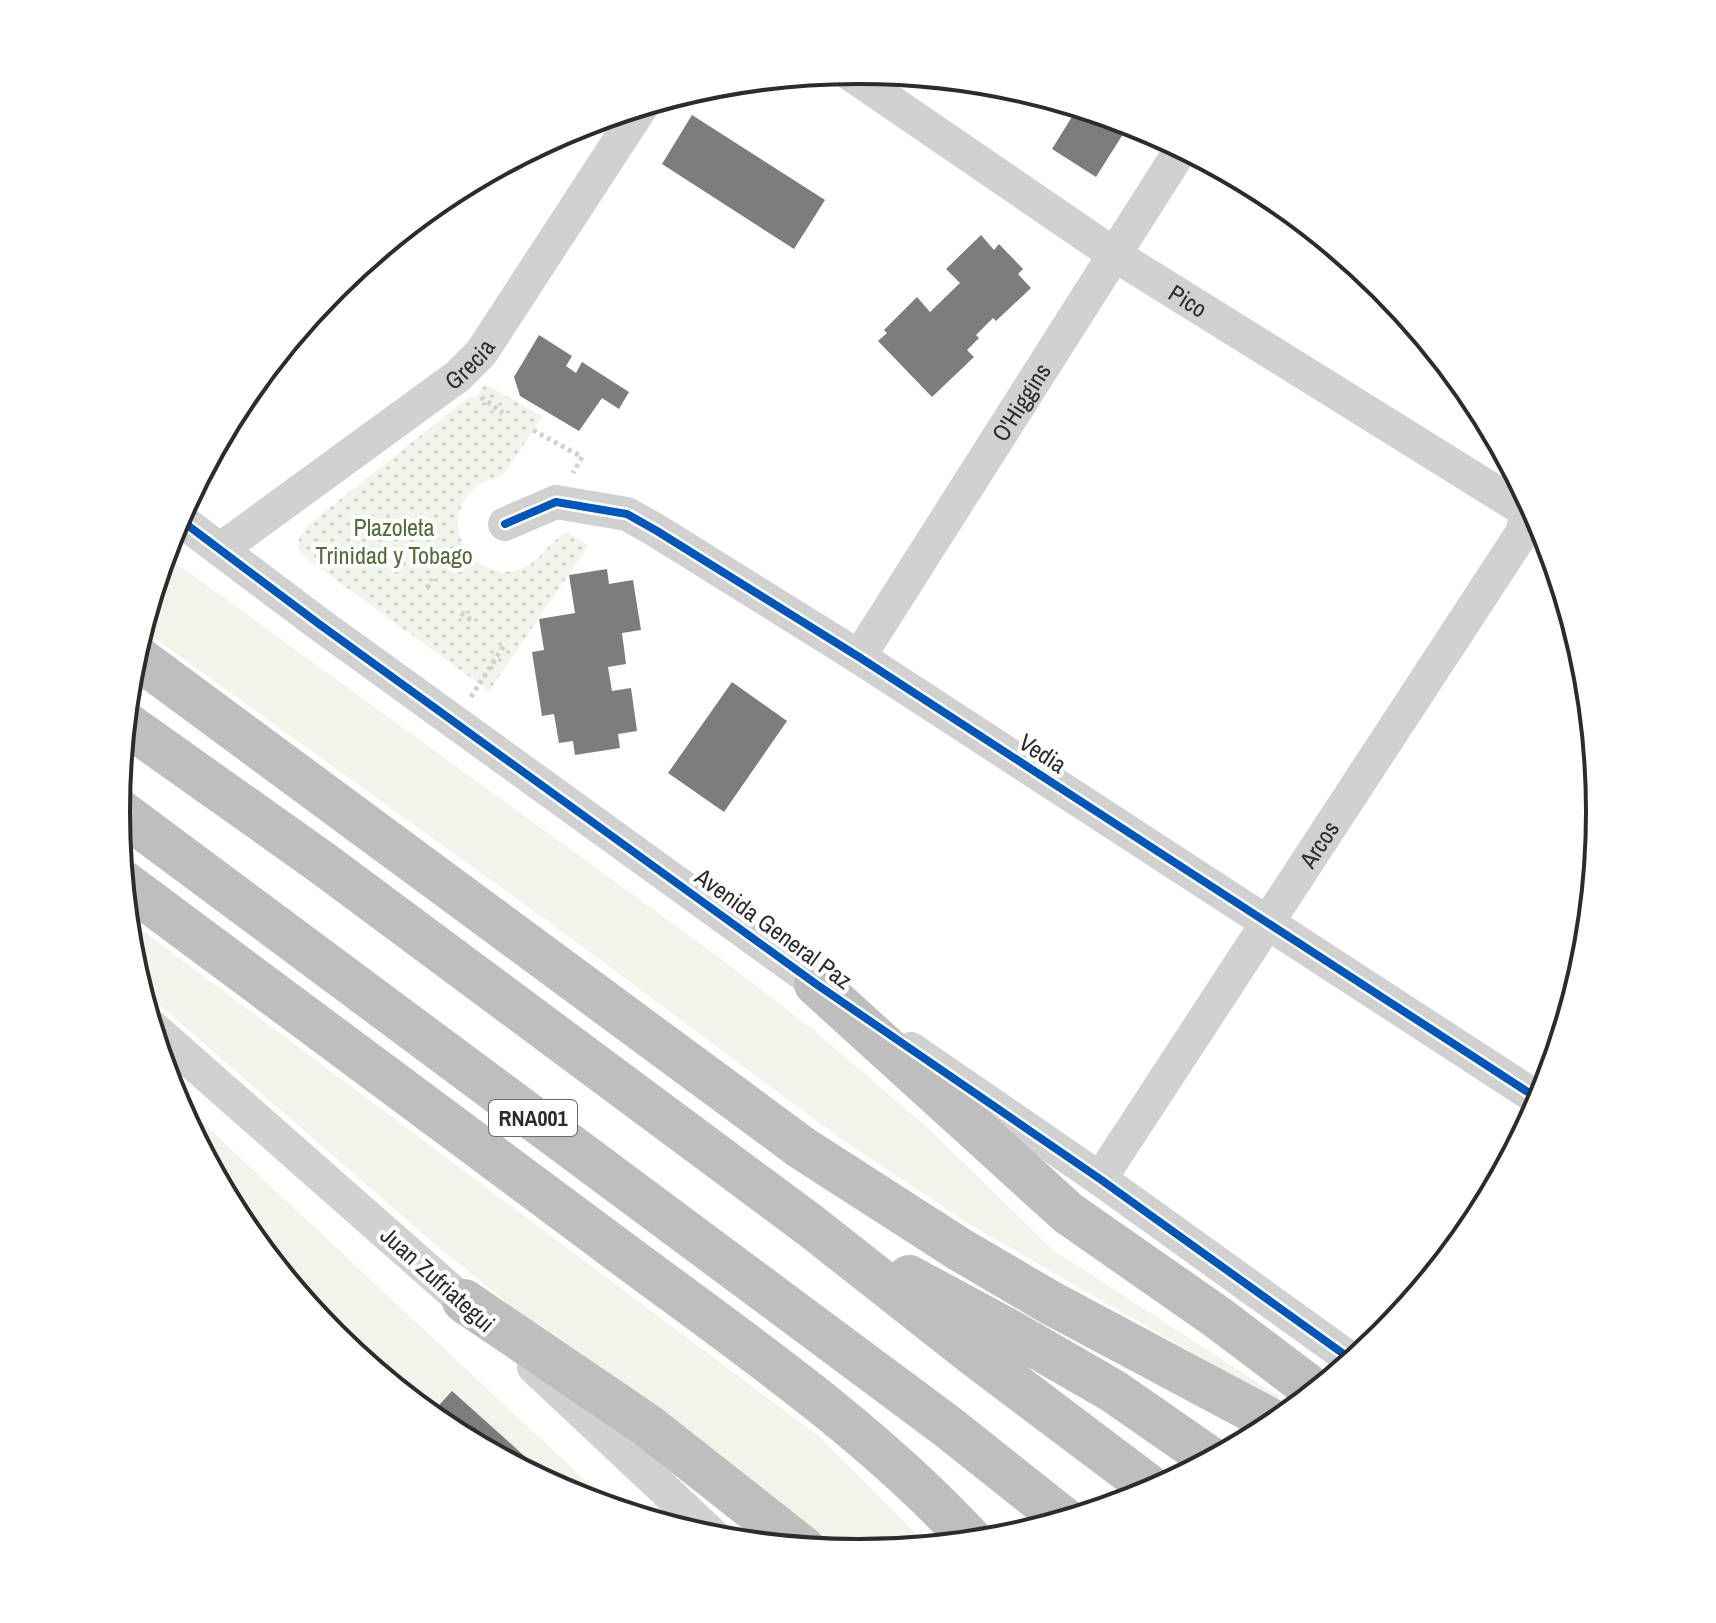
<svg xmlns="http://www.w3.org/2000/svg" width="1716" height="1623" viewBox="0 0 1716 1623" font-family="'Archivo Narrow',sans-serif">
	<style>
		.green { fill: #f0f4ea }
		.park { fill: url(#park-dots) }
		.building { fill: #7d7d7d }
		.lines { fill: none; stroke-linecap: round; stroke-linejoin: round }
		.path { stroke: #d1d1d1; stroke-width: 5; stroke-dasharray: 4 4; stroke-linecap: butt }
		.minor { stroke: #d1d1d1; stroke-width: 34 }
		.highway { stroke: #bebebe; stroke-width: 44 }
		.cycleway-casing { stroke: #fff; stroke-width: 13 }
		.cycleway { stroke: #0057b8; stroke-width: 8 }
		.labels { text-anchor: middle; dominant-baseline: central; stroke-width: 8; stroke-linejoin: round; paint-order: stroke }
		.shield { fill: #fff; stroke: #6b6b6b; stroke-width: 2 }
		.shield-label { font-size: 22px; font-weight: bold; fill: #2c2c2c }
		.street-label { font-size: 24px; fill: #2c2c2c; stroke: #fff }
		.park-label { font-size: 24px; fill: #516a37; stroke: #fff }
		.rim { fill: none; stroke: #2c2c2c; stroke-width: 4 }
	</style>
	<defs>
		<pattern id="park-dots" width="8" height="8" patternUnits="userSpaceOnUse" patternTransform="scale(2)"><rect width="8" height="8" fill="#f0f4ea"/><path d="M2 2h.1M6 6h.1" fill="none" stroke="#ced1c9" stroke-width="1.8" stroke-linecap="round"/></pattern>
	</defs>
	<rect width="100%" height="100%" fill="#fff"/>
	<path class="green" d="M165,555L720,958L815,1031L929,1129L1053,1250L1280,1397L1276,1401L969,1224L841,1139L549,922L142,629Z
		M127,919L820,1437L928,1546L858,1553L838,1551L790,1511L543,1332L430,1240L140,988L131,956Z
		M173,1095L616,1509L574,1496L446,1428L333,1335L241,1223Z"/>
	<path class="park" d="M485,384L542,416C535,427 508,471 500,477C497,479 492,479 488,480C478,484 467,494 462,505C446,541 482,583 521,569C541,562 549,540 568,532L588,546L489,691L306,558L298,549L299,539L308,525L469,397L476,399Z"/>
	<path class="building" d="M1078,107L1130,123L1096,177L1052,149Z
		M692,115L825,200L794,249L662,164Z
		M981,235L994,250L999,244L1023,269L1018,274L1031,288L996,321L993,318L976,335L979,338L967,350L974,357L932,397L878,341L887,333L884,330L917,297L930,312L960,283L946,269Z
		M539,335L572,356L566,366L576,373L582,362L629,392L619,409L602,398L579,431L520,396L514,377Z
		M607,569L609,584L633,580L641,630L622,633L626,664L608,667L612,691L631,688L637,731L618,734L620,748L575,755L573,741L559,743L554,714L542,716L532,652L544,650L539,619L575,613L569,575Z
		M732,682L787,721L724,812L668,773Z
		M452,1391L560,1488L559,1489L446,1428L430,1415Z"/>
	<g class="lines">
		<path class="path" d="M481,397L503,413
			M533,430L582,457L573,473
			M427,588L432,579
			M461,613L471,620
			M471,697L505,644"/>
		<g class="minor">
			<path id="s1" d="M846,71L1115,255L1539,519"/>
			<path d="M178,518L319,624L835,997"/>
			<path d="M505,524L556,502L627,514L657,531L859,657L1540,1100"/>
			<path id="s2" d="M221,549L458,376L481,353L642,106"/>
			<path id="s3" d="M859,657L1182,148"/>
			<path d="M152,1027L481,1317"/>
			<path d="M911,1049L1100,1179L1352,1360"/>
			<path id="s4" d="M1100,1179L1522,533L1527,512L1532,507"/>
			<path d="M534,1367L717,1539"/>
		</g>
		<path class="highway" d="M134,655L802,1148L959,1249L1051,1303L1276,1423
			M125,723L321,862L811,1226L976,1356L1154,1490
			M117,809L948,1427L1065,1520
			M123,882C290,1006 457,1130 623,1254C744,1344 871,1431 973,1542
			M816,984L1068,1213L1217,1317L1315,1391
			M909,1277L1011,1332L1113,1391L1211,1459
			M464,1301L648,1426L803,1548"/>
		<defs>
			<path id="cycleway" d="M178,518L319,624L816,984L1100,1179L1352,1360
				M505,524L556,502L627,514L657,531L859,657L1540,1100"/>
		</defs>
		<use href="#cycleway" class="cycleway-casing"/>
		<use href="#cycleway" class="cycleway"/>
	</g>
	<g class="labels">
		<rect class="shield" x="489" y="1100" width="88" height="36" rx="6"/>
		<g class="shield-label">
			<text x="533" y="1118">RNA001</text>
		</g>
		<g class="street-label">
			<text stroke="none"><textPath href="#s1" startOffset="412">Pico</textPath></text>
			<text stroke="none"><textPath href="#s2" startOffset="310">Grecia</textPath></text>
			<text stroke="none"><textPath href="#s3" startOffset="302">O'Higgins</textPath></text>
			<text transform="translate(1043 753) rotate(33)">Vedia</text>
			<text stroke="none"><textPath href="#s4" startOffset="400">Arcos</textPath></text>
			<text transform="translate(774 928) rotate(36)">Avenida General Paz</text>
			<text transform="translate(438 1279) rotate(42)">Juan Zufriategui</text>
		</g>
		<g class="park-label">
			<text x="394" y="527">Plazoleta<tspan x="394" dy="28">Trinidad y Tobago</tspan></text>
		</g>
	</g>
	<path d="M0 0H1716V1623H0ZM857 84H859A727 727 0 0 1 1586 811V812A727 727 0 0 1 859 1539H857A727 727 0 0 1 130 812V811A727 727 0 0 1 857 84Z" fill="#fff" fill-rule="evenodd"/>
	<path class="rim" d="M857 84H859A727 727 0 0 1 1586 811V812A727 727 0 0 1 859 1539H857A727 727 0 0 1 130 812V811A727 727 0 0 1 857 84Z"/>
</svg>
